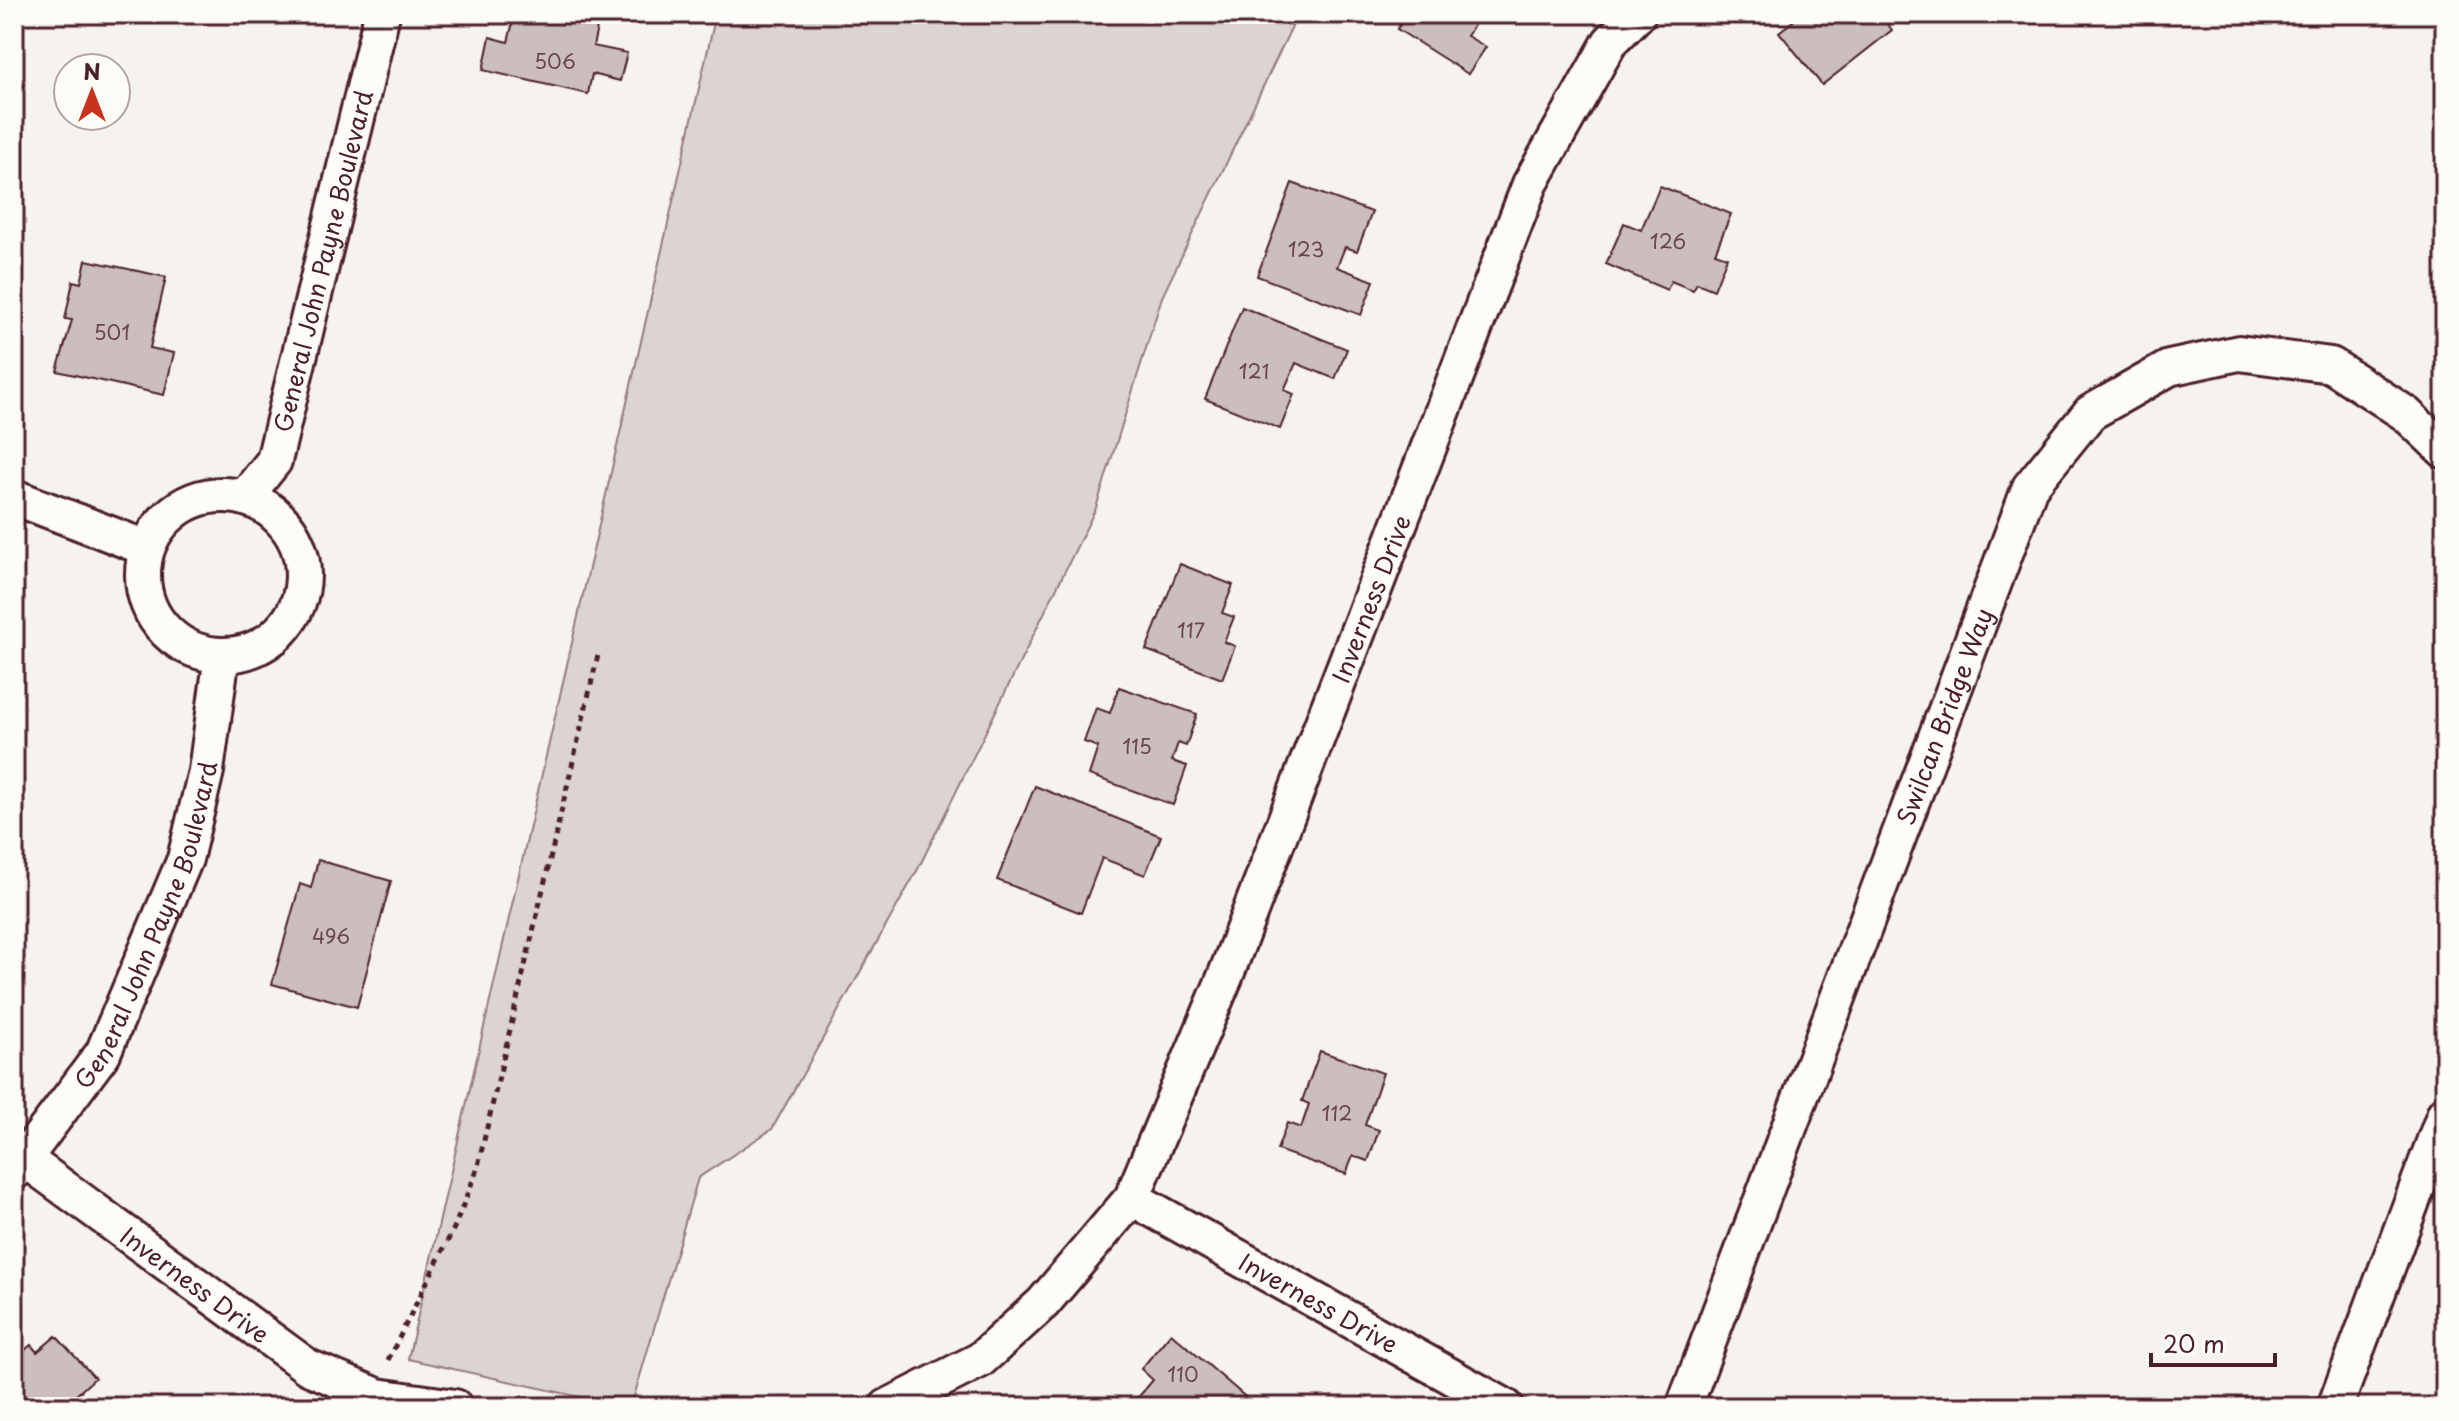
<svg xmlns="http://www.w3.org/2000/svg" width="2459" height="1421" viewBox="0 0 2459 1421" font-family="'Playpen Sans',sans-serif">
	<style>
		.green { fill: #dcd4d2; stroke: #937a7e; stroke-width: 2 }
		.building { fill: #cbbfbe; stroke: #4a1f2b; stroke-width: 2 }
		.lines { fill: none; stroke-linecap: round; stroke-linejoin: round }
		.minor-casing { stroke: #4a1f2b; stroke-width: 40 }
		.path { stroke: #4a1f2b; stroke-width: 5; stroke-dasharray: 6 6; stroke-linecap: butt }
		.minor { stroke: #fdfcf7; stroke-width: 34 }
		.labels { text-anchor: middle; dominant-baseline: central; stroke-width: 8; stroke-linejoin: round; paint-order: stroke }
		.number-label { font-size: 20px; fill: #6a4750 }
		.street-label { font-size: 24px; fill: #4a1f2b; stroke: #fdfcf7 }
	</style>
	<rect width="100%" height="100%" fill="#f6f3ef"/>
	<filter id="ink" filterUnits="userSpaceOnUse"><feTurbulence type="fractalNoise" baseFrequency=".0125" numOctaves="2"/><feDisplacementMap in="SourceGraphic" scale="16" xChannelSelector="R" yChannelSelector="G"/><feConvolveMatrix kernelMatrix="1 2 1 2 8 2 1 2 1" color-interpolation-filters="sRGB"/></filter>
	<g filter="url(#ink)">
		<path class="green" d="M716,14H1298L1162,297L1096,508L918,869L772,1129L698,1178L631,1407H626L408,1359Z"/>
		<path class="building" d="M515,14H608L606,20L599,19L593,46L627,53L620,81L592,74L588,94L483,70L490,37L508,42Z
			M1407,14H1481L1467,36L1486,47L1468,74L1397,29Z
			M1802,14H1880L1892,30L1822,85L1779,32Z
			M1292,183L1372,212L1357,251L1345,247L1337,267L1374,281L1361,315L1257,276Z
			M1660,186L1731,214L1715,253L1727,257L1714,290L1697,283L1693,290L1671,281L1667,290L1606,264L1624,223L1641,230Z
			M86,260L166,277L150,348L174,353L164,395L57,371L72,320L65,319L73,281L81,283Z
			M1242,307L1347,349L1335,379L1296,363L1284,390L1294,394L1280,429L1205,399Z
			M1180,564L1233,585L1222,613L1234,617L1224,642L1235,646L1222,679L1146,650Z
			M1119,687L1197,714L1186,746L1178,743L1172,761L1187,766L1173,805L1089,775L1098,747L1084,742L1096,708L1110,713Z
			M1035,786L1161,836L1145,875L1102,858L1081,913L997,880Z
			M318,860L391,881L357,1007L272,984L300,884L311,888Z
			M1320,1051L1383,1073L1365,1125L1379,1130L1368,1161L1353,1156L1346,1174L1277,1150L1287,1123L1301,1128L1309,1104L1302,1101Z
			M1171,1333L1257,1407H1130L1153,1380L1141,1369Z
			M56,1336L95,1378L63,1407H14V1359L31,1345L37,1352Z"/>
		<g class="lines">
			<defs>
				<g id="minor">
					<circle cx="223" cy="575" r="80"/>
					<path d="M14,497L146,548"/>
					<path id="s1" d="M245,497L274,461L382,14"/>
					<path id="s2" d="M26,1160L308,1367L377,1396L455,1407"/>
					<path id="s3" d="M14,1172L103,1053L185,859L206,771L222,655"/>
					<path id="s4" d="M1132,1198L1506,1407"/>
					<path id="s5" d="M887,1407L980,1360L1043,1303L1132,1198L1225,977L1530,184L1610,42L1638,14"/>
					<path id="s6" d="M1684,1407L2030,487L2090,413L2169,368L2239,353L2331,365L2406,414L2445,451"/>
					<path d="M2335,1407L2445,1113"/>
				</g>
			</defs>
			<use href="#minor" class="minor-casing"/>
			<path class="path" d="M388,1360L454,1228L477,1170L598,655"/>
			<use href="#minor" class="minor"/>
		</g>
	</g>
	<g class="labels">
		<g class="number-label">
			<text x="555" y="61">506</text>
			<text x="1668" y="241">126</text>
			<text x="1306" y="249">123</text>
			<text x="112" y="332">501</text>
			<text x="1254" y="371">121</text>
			<text x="1191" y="630">117</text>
			<text x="1137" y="746">115</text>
			<text x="331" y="936">496</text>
			<text x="1337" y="1113">112</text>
			<text x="1183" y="1374">110</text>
		</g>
		<g class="street-label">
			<text stroke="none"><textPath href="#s1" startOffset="252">General John Payne Boulevard</textPath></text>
			<text stroke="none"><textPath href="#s5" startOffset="972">Inverness Drive</textPath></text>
			<text stroke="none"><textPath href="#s6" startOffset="738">Swilcan Bridge Way</textPath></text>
			<text stroke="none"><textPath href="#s3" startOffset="284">General John Payne Boulevard</textPath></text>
			<text stroke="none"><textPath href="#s2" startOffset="210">Inverness Drive</textPath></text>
			<text stroke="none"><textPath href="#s4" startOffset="214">Inverness Drive</textPath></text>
		</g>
	</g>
	<rect width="2459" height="1421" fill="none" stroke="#fdfcf7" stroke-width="48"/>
	<rect x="24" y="24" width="2411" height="1373" fill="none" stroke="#4a1f2b" stroke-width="3" filter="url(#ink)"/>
	<g transform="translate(92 92)"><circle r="38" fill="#fdfcf7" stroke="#b5a4a5" stroke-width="2"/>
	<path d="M0-6L14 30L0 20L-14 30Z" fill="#c8321e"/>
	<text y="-12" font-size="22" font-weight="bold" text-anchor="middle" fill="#4a1f2b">N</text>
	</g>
	<path d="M2151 1353v12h124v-12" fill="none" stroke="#4a1f2b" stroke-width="4"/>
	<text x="2163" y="1353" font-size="24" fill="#4a1f2b" stroke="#fdfcf7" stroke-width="6" paint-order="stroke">20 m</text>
</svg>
